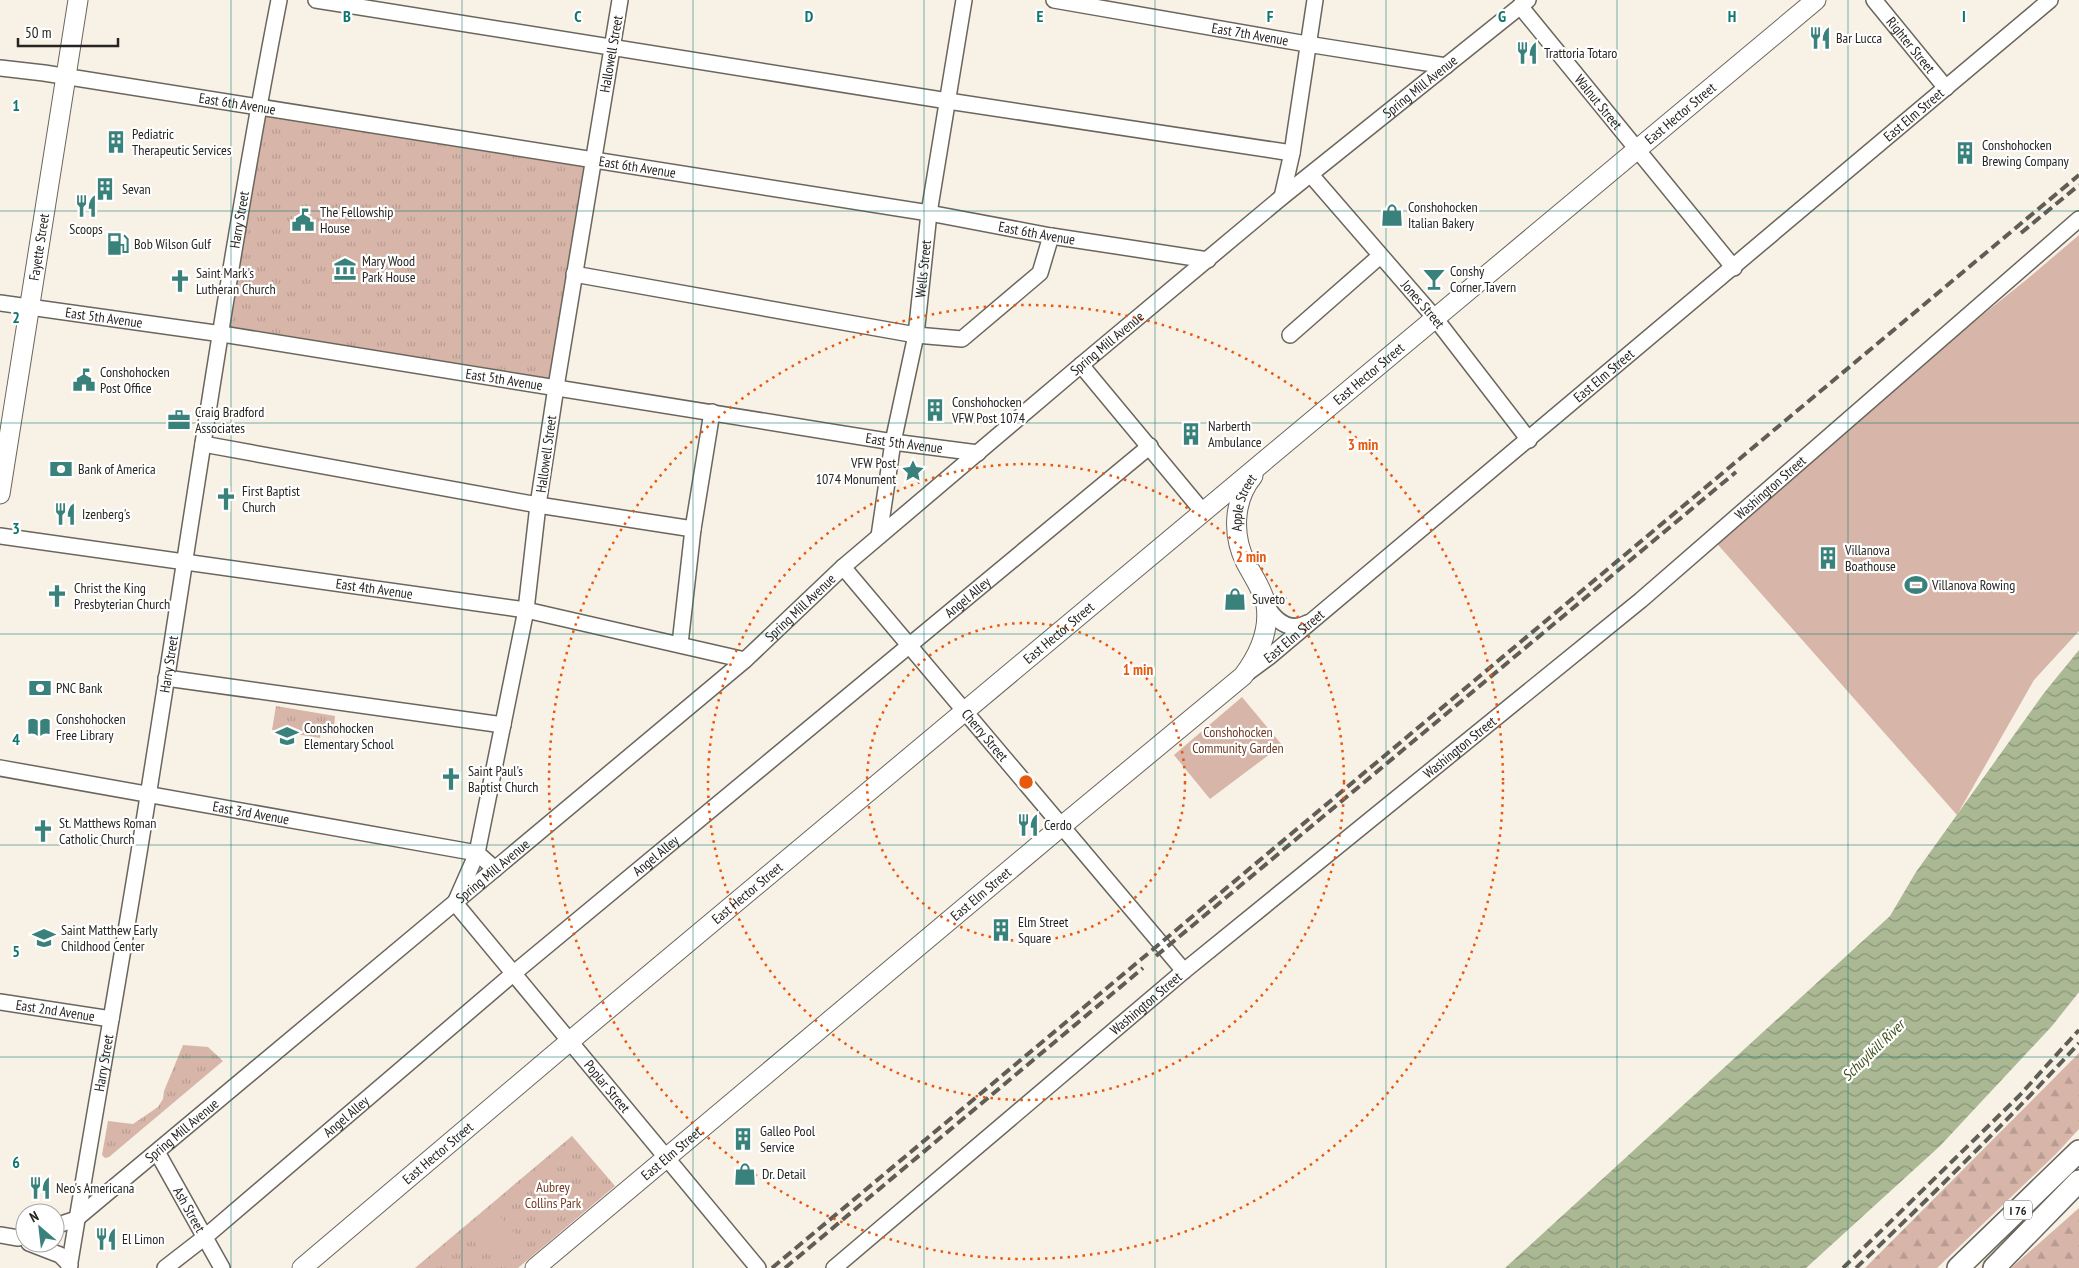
<svg xmlns="http://www.w3.org/2000/svg" width="2079" height="1268" viewBox="0 0 2079 1268" font-family="'PT Sans Narrow',sans-serif">
	<style>
		.grass { fill: url(#grass-tufts) }
		.forest { fill: url(#forest-firs) }
		.garden { fill: #d7b6a9 }
		.water { fill: url(#water-waves) }
		.lines { fill: none; stroke-linecap: round; stroke-linejoin: round }
		.minor-casing { stroke: #6b665d; stroke-width: 18 }
		.major-casing { stroke: #6b665d; stroke-width: 21 }
		.highway-casing { stroke: #6b665d; stroke-width: 24 }
		.minor { stroke: #fff; stroke-width: 15 }
		.major { stroke: #fff; stroke-width: 19 }
		.highway { stroke: #fff; stroke-width: 21 }
		.rail { stroke: #605d57; stroke-width: 4; stroke-dasharray: 10 5; stroke-linecap: butt }
		.grid { fill: none; stroke: #0f766e; stroke-width: 1; stroke-opacity: 0.55 }
		.ring { fill: none; stroke: #e8590c; stroke-width: 2.5; stroke-dasharray: 2.5 5 }
		.labels { text-anchor: middle; dominant-baseline: central; stroke-width: 4.5; stroke-linejoin: round; paint-order: stroke }
		.shield { fill: #fff; stroke: #686664; stroke-width: 1 }
		.shield-label { font-size: 12px; font-weight: bold; fill: #272521 }
		.street-label { font-size: 14px; fill: #272521; stroke: #fff }
		.poi-label { font-size: 14px; fill: #272521; stroke: #fff; text-anchor: start }
		.park-label { font-size: 14px; fill: #703a24; stroke: #fff }
		.water-label { font-size: 15px; font-style: italic; fill: #3d4f17; stroke: #fff }
		.grid-label { font-size: 16px; text-anchor: middle; font-weight: bold; fill: #0f766e; stroke: #fff; stroke-width: 4.5; stroke-linejoin: round; paint-order: stroke }
		.centre { fill: #e8590c; stroke: #fff; stroke-width: 2.5 }
		.ring-label { font-size: 15px; text-anchor: middle; font-weight: bold; fill: #e8590c; stroke: #fff; stroke-width: 4.5; stroke-linejoin: round; paint-order: stroke }
	</style>
	<defs>
		<pattern id="grass-tufts" width="24" height="20" patternUnits="userSpaceOnUse" patternTransform="scale(1.25)"><rect width="24" height="20" fill="#d7b6a9"/><path d="M3 7l-1-3M5 7V3M7 7l1-3M15 17l-1-3M17 17v-4M19 17l1-3" fill="none" stroke="#b99c91"/></pattern>
		<pattern id="forest-firs" width="22" height="20" patternUnits="userSpaceOnUse" patternTransform="scale(1.25)"><rect width="22" height="20" fill="#d7b6a9"/><path d="M5 1l3.5 6h-7zM16 11l3.5 6h-7z" fill="#b99c91"/></pattern>
		<pattern id="water-waves" width="16" height="10" patternUnits="userSpaceOnUse" patternTransform="scale(1.25)"><rect width="16" height="10" fill="#aab893"/><path d="M0 5q4-4 8 0t8 0" fill="none" stroke="#8a9578"/></pattern>
	</defs>
	<rect width="100%" height="100%" fill="#f7f1e6"/>
	<path class="grass" d="M258,107L592,159L556,387L222,334Z
		M276,706L335,716L334,727L322,725L320,738L272,730Z
		M183,1045L208,1047L223,1061L109,1157L105,1158L102,1155L108,1121L133,1124L158,1107L163,1099L164,1091Z
		M572,1136L615,1186L518,1268H415Z"/>
	<path class="forest" d="M2079,1053V1129L2056,1154L1937,1268H1865Z
		M2079,1208V1268H2011Z"/>
	<path class="garden" d="M2079,235V631L2034,680L1957,815L1712,538L1809,454L2026,280Z
		M1242,697L1282,745L1210,799L1174,755Z
		M495,1210L526,1247L500,1268L470,1231Z"/>
	<path class="water" d="M2079,650V992L2052,1026L1940,1146L1806,1268H1505L1890,916L1916,872L2044,693Z"/>
	<g class="lines">
		<defs>
			<g id="minor">
				<path d="M316,0L948,101L1292,153"/>
				<path id="s1" d="M620,0L556,387L538,505L526,610L477,853L455,903L758,1268"/>
				<path id="s2" d="M1054,0L1307,44L1446,66"/>
				<path id="s3" d="M1874,0L1946,88"/>
				<path id="s4" d="M1520,6L1734,268"/>
				<path id="s5" d="M0,68L44,73L929,213L1051,236L1208,260"/>
				<path id="s6" d="M1311,175L1435,318L1529,440"/>
				<path d="M1282,197L1292,153L1315,0"/>
				<path d="M574,274L916,335L962,339L1040,273L1051,236"/>
				<path id="s7" d="M0,303L222,334L893,442L978,453"/>
				<path d="M1290,335L1380,256"/>
				<path d="M1081,365L1204,513"/>
				<path d="M203,444L538,505L693,529"/>
				<path id="s8" d="M0,536L526,610L745,660"/>
				<path id="s9" d="M879,536L893,442L916,335L929,213L964,0"/>
				<path id="s10" d="M843,567L1184,971"/>
				<path d="M1266,605C1275,620 1289,633 1307,623"/>
				<path d="M680,644L693,529L712,412"/>
				<path id="s11" d="M1246,674L1269,657L2050,0"/>
				<path d="M166,678L503,725"/>
				<path id="s12" d="M0,768L477,853L495,869"/>
				<path id="s13" d="M0,1002L111,1019"/>
				<path id="s14" d="M157,1152L222,1268"/>
				<path id="s15" d="M55,1226L76,1219L745,660L843,567L1081,365L1282,197L1528,0"/>
				<path d="M0,1235L18,1238L25,1236"/>
				<path d="M29,1243L60,1255L70,1265"/>
				<path id="s16" d="M69,1268C95,1109 124,950 149,790C191,527 228,262 279,0"/>
				<path id="s17" d="M165,1268L205,1237L514,973L1150,446"/>
				<path id="s18" d="M834,1268L1184,971L1641,600L2079,219"/>
			</g>
			<g id="major">
				<path id="s19" d="M0,494L78,0"/>
				<path id="s20" d="M302,1268L570,1041L1816,0"/>
				<path id="s21" d="M535,1268L1063,825L1243,676C1258,656 1270,631 1266,605C1263,590 1253,576 1246,563C1232,536 1233,500 1253,476"/>
			</g>
			<path id="highway" d="M1958,1268L2079,1151
				M1994,1268L2079,1181"/>
		</defs>
		<use href="#minor" class="minor-casing"/>
		<use href="#major" class="major-casing"/>
		<use href="#highway" class="highway-casing"/>
		<use href="#minor" class="minor"/>
		<use href="#major" class="major"/>
		<use href="#highway" class="highway"/>
		<path class="rail" d="M2021,233L2079,185
			M1156,956L1736,472
			M772,1268L2079,175
			M785,1268L1143,968
			M1843,1268L2019,1096L2079,1030
			M1856,1268C1932,1195 2008,1121 2079,1043"/>
	</g>
	<path class="grid" d="M231,0V1268M462,0V1268M693,0V1268M924,0V1268M1155,0V1268M1386,0V1268M1617,0V1268M1848,0V1268M0,211H2079M0,423H2079M0,634H2079M0,845H2079M0,1057H2079"/>
	<g class="ring">
		<circle cx="1026" cy="782" r="159"/>
		<circle cx="1026" cy="782" r="318"/>
		<circle cx="1026" cy="782" r="477"/>
	</g>
	<defs>
		<symbol id="restaurant-bare" viewBox="-9 -9 18 18"><path d="M-5-6h1v4h1v-4h1v4h1v-4h1v5L-1.5 .5V6h-2V.5L-5-1ZM5-6V6H3V1.5H1.5Q1.5-4 5-6Z" fill="#39817b" stroke="#fff" stroke-width="2.5" paint-order="stroke"/></symbol>
		<symbol id="building-bare" viewBox="-9 -9 18 18"><path d="M-4-6H4V6H1V3H-1V6H-4ZM-2.5-4.3h1.7v1.8h-1.7ZM.8-4.3h1.7v1.8H.8ZM-2.5-1h1.7V.8h-1.7ZM.8-1h1.7V.8H.8Z" fill="#39817b" stroke="#fff" stroke-width="2.5" paint-order="stroke"/></symbol>
		<symbol id="shop-bare" viewBox="-9 -9 18 18"><path d="M-5-2.5h2.3a2.7 3.5 0 0 1 5.4 0H5L5.5 6h-11ZM-1.5-2.5h3a1.5 2.3 0 0 0-3 0Z" fill="#39817b" stroke="#fff" stroke-width="2.5" paint-order="stroke"/></symbol>
		<symbol id="civic-bare" viewBox="-9 -9 18 18"><path d="M-.6-6.5H3V-4.5H.6V-3L4-1V1h2V6H-6V1h2V-1L-.6-3ZM-1.2 2.5V6h2.4V2.5Z" fill="#39817b" stroke="#fff" stroke-width="2.5" paint-order="stroke"/></symbol>
		<symbol id="fuel-bare" viewBox="-9 -9 18 18"><path d="M-5.5-6h7V0h2V4h1.3V-2.5L3-4.5l.8-.8L6-3V5H2.5V1h-1V6h-7ZM-4.2-4.7v3.2H.2V-4.7Z" fill="#39817b" stroke="#fff" stroke-width="2.5" paint-order="stroke"/></symbol>
		<symbol id="museum-bare" viewBox="-9 -9 18 18"><path d="M0-6L6-3V-2H-6V-3ZM-5-1h2V3h-2ZM-1-1h2V3h-2ZM3-1h2V3H3ZM-6 4H6V6H-6Z" fill="#39817b" stroke="#fff" stroke-width="2.5" paint-order="stroke"/></symbol>
		<symbol id="bar-bare" viewBox="-9 -9 18 18"><path d="M-6-5H6L.8 .8V4.5H3.5V6h-7V4.5H-.8V.8Z" fill="#39817b" stroke="#fff" stroke-width="2.5" paint-order="stroke"/></symbol>
		<symbol id="church-bare" viewBox="-9 -9 18 18"><path d="M-1.2-6h2.4v3.5h3.3v2.4h-3.3V6h-2.4V-.1h-3.3v-2.4h3.3Z" fill="#39817b" stroke="#fff" stroke-width="2.5" paint-order="stroke"/></symbol>
		<symbol id="office-bare" viewBox="-9 -9 18 18"><path d="M-6-3h4V-5.5h4V-3h4V5H-6ZM-1-4.5V-3h2v-1.5ZM-6 0V1H6V0Z" fill="#39817b" stroke="#fff" stroke-width="2.5" paint-order="stroke"/></symbol>
		<symbol id="bank-bare" viewBox="-9 -9 18 18"><path d="M-6-4H6V4H-6ZM0-2.3a2.3 2.3 0 1 0 0 4.6a2.3 2.3 0 1 0 0-4.6Z" fill="#39817b" stroke="#fff" stroke-width="2.5" paint-order="stroke"/></symbol>
		<symbol id="sight-bare" viewBox="-9 -9 18 18"><path d="M0-6L1.8-2.2L6-1.7L2.9 1.2L3.7 5.4L0 3.3L-3.7 5.4L-2.9 1.2L-6-1.7L-1.8-2.2Z" fill="#39817b" stroke="#fff" stroke-width="2.5" paint-order="stroke"/></symbol>
		<symbol id="stadium-bare" viewBox="-9 -9 18 18"><path d="M0-5a6.5 5 0 1 0 0 10a6.5 5 0 1 0 0-10ZM-3.5-1.8h7v3.6h-7Z" fill="#39817b" stroke="#fff" stroke-width="2.5" paint-order="stroke"/></symbol>
		<symbol id="library-bare" viewBox="-9 -9 18 18"><path d="M-6-4Q-3-5.5-.7-3.5V5Q-3 3-6 4ZM6-4Q3-5.5 .7-3.5V5Q3 3 6 4Z" fill="#39817b" stroke="#fff" stroke-width="2.5" paint-order="stroke"/></symbol>
		<symbol id="school-bare" viewBox="-9 -9 18 18"><path d="M0-5L7-2L0 1L-7-2ZM-4 1L0 2.5L4 1V4Q0 6-4 4Z" fill="#39817b" stroke="#fff" stroke-width="2.5" paint-order="stroke"/></symbol>
	</defs>
	<g fill-rule="evenodd">
		<use href="#restaurant-bare" x="1804" y="22" width="32" height="32"/>
		<use href="#restaurant-bare" x="1511" y="37" width="32" height="32"/>
		<use href="#building-bare" x="100" y="126" width="32" height="32"/>
		<use href="#building-bare" x="1949" y="137" width="32" height="32"/>
		<use href="#building-bare" x="89" y="173" width="32" height="32"/>
		<use href="#restaurant-bare" x="70" y="190" width="32" height="32"/>
		<use href="#shop-bare" x="1376" y="199" width="32" height="32"/>
		<use href="#civic-bare" x="287" y="204" width="32" height="32"/>
		<use href="#fuel-bare" x="102" y="228" width="32" height="32"/>
		<use href="#museum-bare" x="329" y="253" width="32" height="32"/>
		<use href="#bar-bare" x="1418" y="263" width="32" height="32"/>
		<use href="#church-bare" x="164" y="265" width="32" height="32"/>
		<use href="#civic-bare" x="68" y="364" width="32" height="32"/>
		<use href="#building-bare" x="919" y="394" width="32" height="32"/>
		<use href="#office-bare" x="163" y="404" width="32" height="32"/>
		<use href="#building-bare" x="1175" y="418" width="32" height="32"/>
		<use href="#bank-bare" x="45" y="453" width="32" height="32"/>
		<use href="#sight-bare" x="897" y="455" width="32" height="32"/>
		<use href="#church-bare" x="210" y="483" width="32" height="32"/>
		<use href="#restaurant-bare" x="49" y="498" width="32" height="32"/>
		<use href="#building-bare" x="1812" y="542" width="32" height="32"/>
		<use href="#stadium-bare" x="1900" y="569" width="32" height="32"/>
		<use href="#church-bare" x="41" y="580" width="32" height="32"/>
		<use href="#shop-bare" x="1219" y="583" width="32" height="32"/>
		<use href="#bank-bare" x="24" y="672" width="32" height="32"/>
		<use href="#library-bare" x="23" y="711" width="32" height="32"/>
		<use href="#school-bare" x="271" y="720" width="32" height="32"/>
		<use href="#church-bare" x="435" y="763" width="32" height="32"/>
		<use href="#restaurant-bare" x="1012" y="809" width="32" height="32"/>
		<use href="#church-bare" x="27" y="815" width="32" height="32"/>
		<use href="#building-bare" x="985" y="914" width="32" height="32"/>
		<use href="#school-bare" x="28" y="922" width="32" height="32"/>
		<use href="#building-bare" x="727" y="1123" width="32" height="32"/>
		<use href="#shop-bare" x="729" y="1158" width="32" height="32"/>
		<use href="#restaurant-bare" x="24" y="1172" width="32" height="32"/>
		<use href="#restaurant-bare" x="90" y="1223" width="32" height="32"/>
	</g>
	<g class="labels">
		<rect class="shield" x="2004" y="1200.5" width="28" height="19" rx="4"/>
		<g class="shield-label">
			<text x="2018" y="1210">I 76</text>
		</g>
		<g class="street-label">
			<text stroke="none"><textPath href="#s2" startOffset="199">East 7th Avenue</textPath></text>
			<text stroke="none"><textPath href="#s3" startOffset="58">Righter Street</textPath></text>
			<text transform="translate(611 54) rotate(-80)">Hallowell Street</text>
			<text stroke="none"><textPath href="#s15" startOffset="1780">Spring Mill Avenue</textPath></text>
			<text stroke="none"><textPath href="#s4" startOffset="124">Walnut Street</textPath></text>
			<text stroke="none"><textPath href="#s5" startOffset="240">East 6th Avenue</textPath></text>
			<text stroke="none"><textPath href="#s20" startOffset="1798">East Hector Street</textPath></text>
			<text stroke="none"><textPath href="#s11" startOffset="871">East Elm Street</textPath></text>
			<text stroke="none"><textPath href="#s5" startOffset="645">East 6th Avenue</textPath></text>
			<text stroke="none"><textPath href="#s16" startOffset="1062">Harry Street</textPath></text>
			<text stroke="none"><textPath href="#s5" startOffset="1050">East 6th Avenue</textPath></text>
			<text stroke="none"><textPath href="#s19" startOffset="250">Fayette Street</textPath></text>
			<text stroke="none"><textPath href="#s9" startOffset="271">Wells Street</textPath></text>
			<text stroke="none"><textPath href="#s6" startOffset="171">Jones Street</textPath></text>
			<text stroke="none"><textPath href="#s7" startOffset="105">East 5th Avenue</textPath></text>
			<text stroke="none"><textPath href="#s15" startOffset="1375">Spring Mill Avenue</textPath></text>
			<text stroke="none"><textPath href="#s20" startOffset="1392">East Hector Street</textPath></text>
			<text stroke="none"><textPath href="#s11" startOffset="466">East Elm Street</textPath></text>
			<text stroke="none"><textPath href="#s7" startOffset="510">East 5th Avenue</textPath></text>
			<text stroke="none"><textPath href="#s7" startOffset="915">East 5th Avenue</textPath></text>
			<text transform="translate(546 454) rotate(-82)">Hallowell Street</text>
			<text stroke="none"><textPath href="#s18" startOffset="1219">Washington Street</textPath></text>
			<text stroke="none"><textPath href="#s21" startOffset="1109">Apple Street</textPath></text>
			<text stroke="none"><textPath href="#s8" startOffset="378">East 4th Avenue</textPath></text>
			<text stroke="none"><textPath href="#s17" startOffset="1046">Angel Alley</textPath></text>
			<text stroke="none"><textPath href="#s15" startOffset="970">Spring Mill Avenue</textPath></text>
			<text stroke="none"><textPath href="#s20" startOffset="988">East Hector Street</textPath></text>
			<text stroke="none"><textPath href="#s11" startOffset="61">East Elm Street</textPath></text>
			<text stroke="none"><textPath href="#s16" startOffset="612">Harry Street</textPath></text>
			<text stroke="none"><textPath href="#s10" startOffset="220">Cherry Street</textPath></text>
			<text stroke="none"><textPath href="#s18" startOffset="814">Washington Street</textPath></text>
			<text stroke="none"><textPath href="#s12" startOffset="255">East 3rd Avenue</textPath></text>
			<text stroke="none"><textPath href="#s17" startOffset="641">Angel Alley</textPath></text>
			<text stroke="none"><textPath href="#s15" startOffset="565">Spring Mill Avenue</textPath></text>
			<text stroke="none"><textPath href="#s20" startOffset="582">East Hector Street</textPath></text>
			<text stroke="none"><textPath href="#s21" startOffset="582">East Elm Street</textPath></text>
			<text stroke="none"><textPath href="#s18" startOffset="409">Washington Street</textPath></text>
			<text stroke="none"><textPath href="#s13" startOffset="56">East 2nd Avenue</textPath></text>
			<text stroke="none"><textPath href="#s16" startOffset="208">Harry Street</textPath></text>
			<text stroke="none"><textPath href="#s1" startOffset="1158">Poplar Street</textPath></text>
			<text stroke="none"><textPath href="#s17" startOffset="236">Angel Alley</textPath></text>
			<text stroke="none"><textPath href="#s15" startOffset="160">Spring Mill Avenue</textPath></text>
			<text stroke="none"><textPath href="#s20" startOffset="178">East Hector Street</textPath></text>
			<text stroke="none"><textPath href="#s21" startOffset="178">East Elm Street</textPath></text>
			<text stroke="none"><textPath href="#s14" startOffset="66">Ash Street</textPath></text>
		</g>
		<g class="poi-label">
			<text x="1836" y="38">Bar Lucca</text>
			<text x="1544" y="53">Trattoria Totaro</text>
			<text x="132" y="134">Pediatric<tspan x="132" dy="16">Therapeutic Services</tspan></text>
			<text x="1982" y="145">Conshohocken<tspan x="1982" dy="16">Brewing Company</tspan></text>
			<text x="122" y="189">Sevan</text>
			<text x="1408" y="207">Conshohocken<tspan x="1408" dy="16">Italian Bakery</tspan></text>
			<text x="320" y="212">The Fellowship<tspan x="320" dy="16">House</tspan></text>
			<text x="86" y="229" text-anchor="middle">Scoops</text>
			<text x="134" y="244">Bob Wilson Gulf</text>
			<text x="362" y="261">Mary Wood<tspan x="362" dy="16">Park House</tspan></text>
			<text x="1450" y="271">Conshy<tspan x="1450" dy="16">Corner Tavern</tspan></text>
			<text x="196" y="273">Saint Mark's<tspan x="196" dy="16">Lutheran Church</tspan></text>
			<text x="100" y="372">Conshohocken<tspan x="100" dy="16">Post Office</tspan></text>
			<text x="952" y="402">Conshohocken<tspan x="952" dy="16">VFW Post 1074</tspan></text>
			<text x="195" y="412">Craig Bradford<tspan x="195" dy="16">Associates</tspan></text>
			<text x="1208" y="426">Narberth<tspan x="1208" dy="16">Ambulance</tspan></text>
			<text x="896" y="463" text-anchor="end">VFW Post<tspan x="896" dy="16">1074 Monument</tspan></text>
			<text x="78" y="469">Bank of America</text>
			<text x="242" y="491">First Baptist<tspan x="242" dy="16">Church</tspan></text>
			<text x="82" y="514">Izenberg's</text>
			<text x="1845" y="550">Villanova<tspan x="1845" dy="16">Boathouse</tspan></text>
			<text x="1932" y="585">Villanova Rowing</text>
			<text x="74" y="588">Christ the King<tspan x="74" dy="16">Presbyterian Church</tspan></text>
			<text x="1252" y="599">Suveto</text>
			<text x="56" y="688">PNC Bank</text>
			<text x="56" y="719">Conshohocken<tspan x="56" dy="16">Free Library</tspan></text>
			<text x="304" y="728">Conshohocken<tspan x="304" dy="16">Elementary School</tspan></text>
			<text x="468" y="771">Saint Paul's<tspan x="468" dy="16">Baptist Church</tspan></text>
			<text x="59" y="823">St. Matthews Roman<tspan x="59" dy="16">Catholic Church</tspan></text>
			<text x="1044" y="825">Cerdo</text>
			<text x="1018" y="922">Elm Street<tspan x="1018" dy="16">Square</tspan></text>
			<text x="61" y="930">Saint Matthew Early<tspan x="61" dy="16">Childhood Center</tspan></text>
			<text x="760" y="1131">Galleo Pool<tspan x="760" dy="16">Service</tspan></text>
			<text x="762" y="1174">Dr. Detail</text>
			<text x="56" y="1188">Neo's Americana</text>
			<text x="122" y="1239">El Limon</text>
		</g>
		<g class="park-label">
			<text x="1238" y="732">Conshohocken<tspan x="1238" dy="16">Community Garden</tspan></text>
			<text x="553" y="1187">Aubrey<tspan x="553" dy="16">Collins Park</tspan></text>
		</g>
		<g class="water-label">
			<text transform="translate(1873 1050) rotate(-44)">Schuylkill River</text>
		</g>
	</g>
	<g class="grid-label">
		<text x="347" y="22">B</text>
		<text x="578" y="22">C</text>
		<text x="809" y="22">D</text>
		<text x="1040" y="22">E</text>
		<text x="1270" y="22">F</text>
		<text x="1502" y="22">G</text>
		<text x="1732" y="22">H</text>
		<text x="1964" y="22">I</text>
		<text x="16" y="111">1</text>
		<text x="16" y="323">2</text>
		<text x="16" y="534">3</text>
		<text x="16" y="745">4</text>
		<text x="16" y="957">5</text>
		<text x="16" y="1168">6</text>
	</g>
	<circle cx="1026" cy="782" r="8" class="centre"/>
	<g class="ring-label">
		<text x="1363" y="450">3 min</text>
		<text x="1251" y="562">2 min</text>
		<text x="1138" y="675">1 min</text>
	</g>
	<g transform="translate(40 1228) rotate(332)"><circle r="24" fill="#ffffff" stroke="#a9a8a6"/>
	<path d="M0-4L9 19L0 12L-9 19Z" fill="#39817b"/>
	<text y="-8" font-size="14" font-weight="bold" text-anchor="middle" fill="#272521">N</text>
	</g>
	<path d="M18 38v8h100v-8" fill="none" stroke="#272521" stroke-width="2.5"/>
	<text x="25" y="38" font-size="15" fill="#272521" stroke="#ffffff" stroke-width="4" paint-order="stroke">50 m</text>
</svg>
